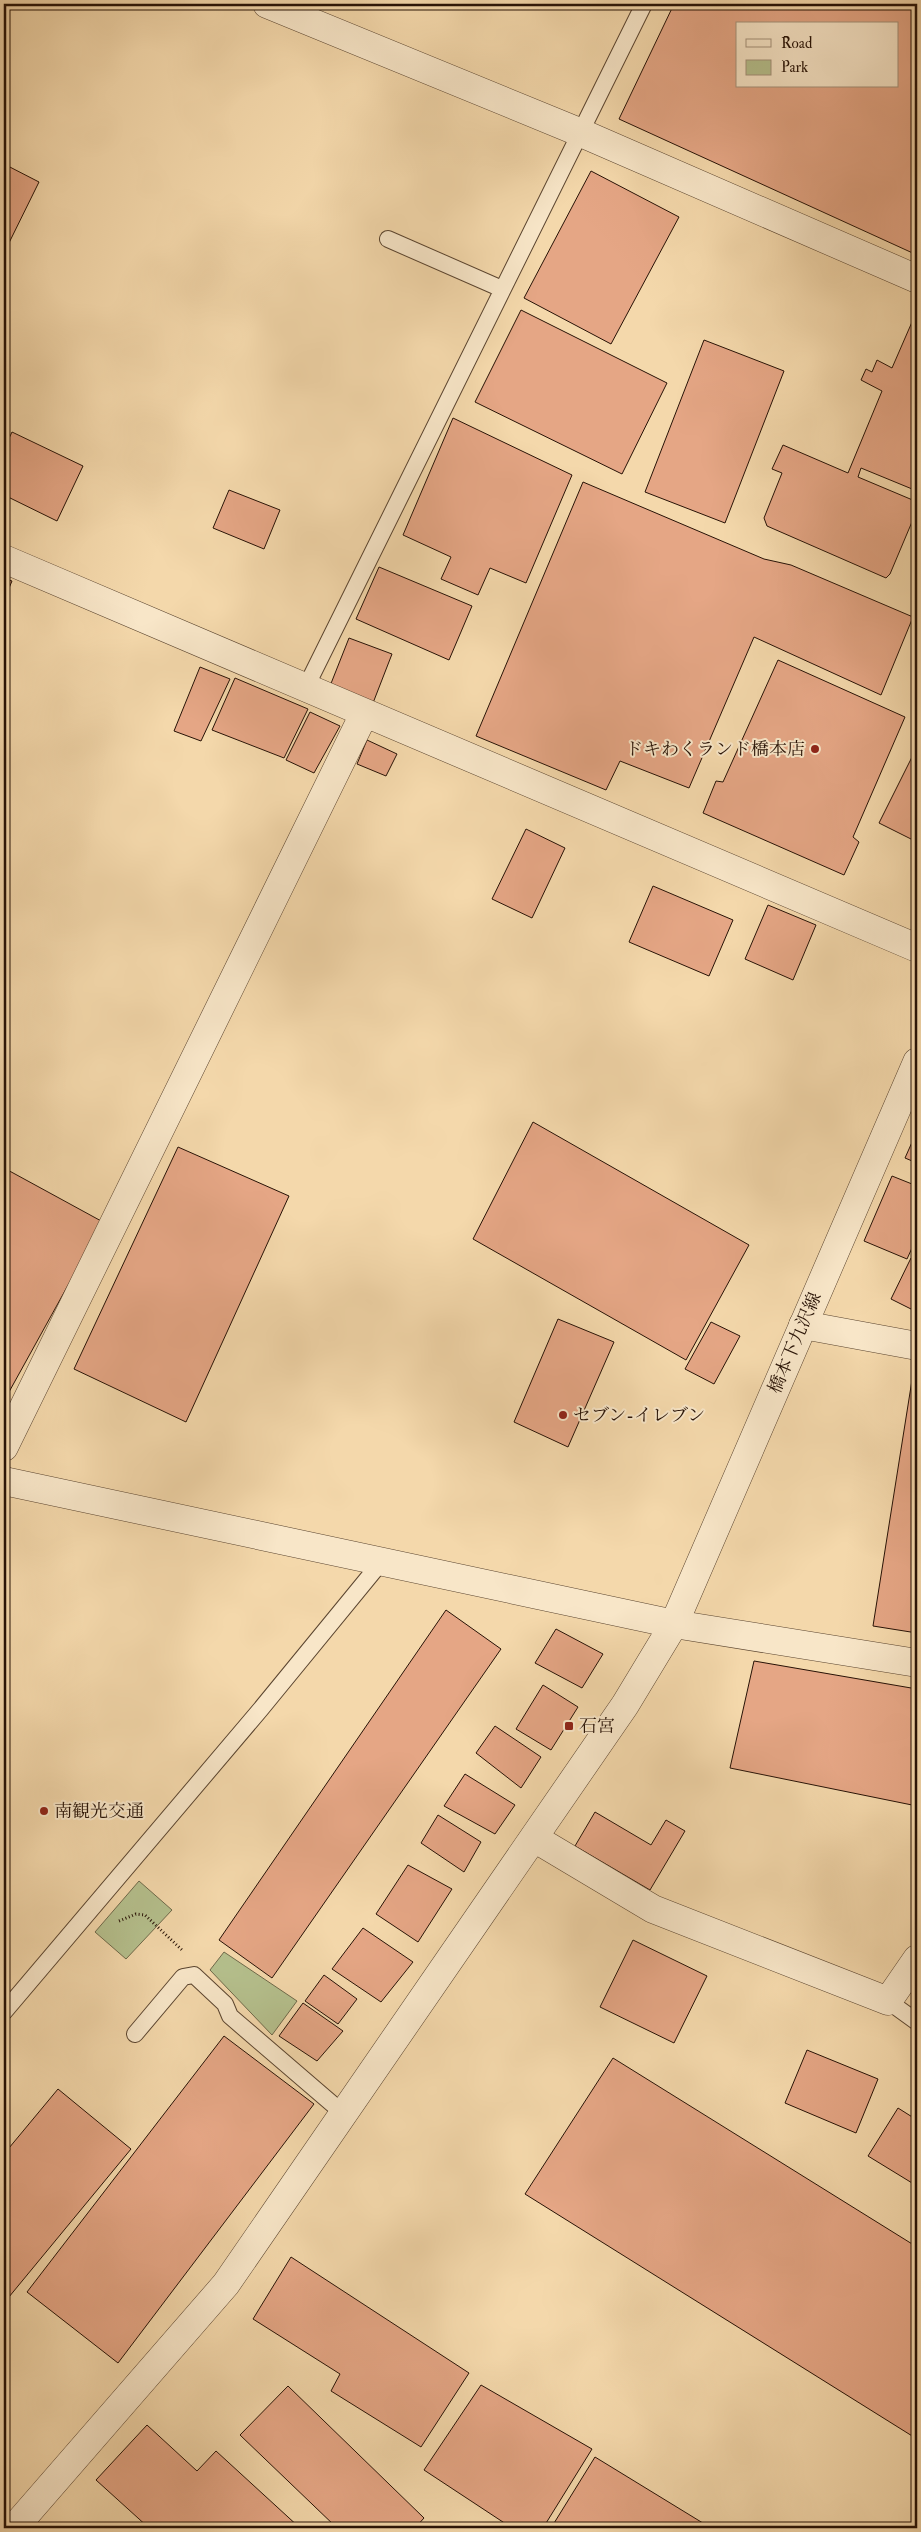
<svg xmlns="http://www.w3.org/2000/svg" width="921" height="2532" viewBox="0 0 921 2532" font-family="'IM FELL Double Pica','Noto Serif JP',serif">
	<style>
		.green { fill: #b5c08d; stroke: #6e694a }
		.building { fill: #e5a685; stroke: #271206; fill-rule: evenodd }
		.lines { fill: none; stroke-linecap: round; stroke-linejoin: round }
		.service-casing { stroke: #5a442f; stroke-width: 18 }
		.minor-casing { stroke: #5a442f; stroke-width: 29 }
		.tertiary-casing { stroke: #5a442f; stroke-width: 29 }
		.path { stroke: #271206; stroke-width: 3; stroke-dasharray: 1 2.5; stroke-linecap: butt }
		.service { stroke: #f8e6c8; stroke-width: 16 }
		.minor { stroke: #f8e6c8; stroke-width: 28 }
		.tertiary { stroke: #f8e6c8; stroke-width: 28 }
		.poi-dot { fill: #8f2418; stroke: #f8e6c8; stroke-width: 2 }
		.labels { text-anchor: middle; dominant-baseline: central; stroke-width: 4; stroke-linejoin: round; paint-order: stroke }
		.poi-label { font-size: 18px; fill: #271206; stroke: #f8e6c8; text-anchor: start }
		.street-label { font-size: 18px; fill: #271206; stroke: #f8e6c8 }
	</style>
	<rect width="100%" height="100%" fill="#f4d8ab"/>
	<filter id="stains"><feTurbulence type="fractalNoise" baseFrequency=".004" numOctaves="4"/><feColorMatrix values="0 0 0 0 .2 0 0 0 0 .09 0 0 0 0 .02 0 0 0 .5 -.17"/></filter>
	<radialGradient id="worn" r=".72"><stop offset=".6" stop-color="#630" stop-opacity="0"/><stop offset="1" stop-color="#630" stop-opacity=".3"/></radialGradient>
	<path class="green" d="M139,1881L172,1910L126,1959L95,1932Z
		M224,1952L297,2001L272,2035L210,1970Z"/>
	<path class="building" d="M674,4H917V255L619,119ZM737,24H897V86H737Z
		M4,164L39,182L4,253Z
		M591,171L679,217L611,344L524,298Z
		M521,310L667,383L622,474L475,402Z
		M917,321V491L861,468L858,477L915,501L917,510L890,574L886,578L767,526L764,518L782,473L772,469L783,445L848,473L882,391L861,380L866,369L872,372L877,360L892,368L912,322Z
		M704,340L784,371L725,523L645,492Z
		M453,418L572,475L526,583L490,568L478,595L441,579L451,557L403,535Z
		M12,432L83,466L57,521L4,495V449Z
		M583,482L764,559L791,565L913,617L881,695L754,637L689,788L620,761L606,790L476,736Z
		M229,490L280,510L264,549L213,528Z
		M379,567L472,606L449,660L356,619Z
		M4,578L12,581L4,600Z
		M349,638L392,654L373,703L330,686Z
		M778,660L905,717L853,837L859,842L844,875L703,813L716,781L723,782Z
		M200,667L230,679L201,741L174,731Z
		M235,678L308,709L284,758L212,730Z
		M310,712L340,726L314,773L286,760Z
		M367,740L397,754L386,776L357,764Z
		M917,747V842L879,823Z
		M526,829L565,848L532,918L492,899Z
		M653,886L733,920L709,976L629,942Z
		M768,905L816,925L793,980L745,959Z
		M533,1122L749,1245L686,1360L473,1239Z
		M917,1131V1163L905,1158Z
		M178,1147L289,1196L186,1422L74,1369Z
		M4,1168L103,1222L4,1401Z
		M892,1176L917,1186V1237L907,1259L864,1241Z
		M911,1258L917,1261V1312L891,1299Z
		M558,1319L614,1342L568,1447L514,1422Z
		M711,1322L740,1336L714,1384L685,1369Z
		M912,1380H917V1633L873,1626Z
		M446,1610L501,1649L272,1978L219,1940Z
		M556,1629L603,1654L582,1688L535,1663Z
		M754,1661L917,1689V1806L730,1768Z
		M543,1685L578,1707L551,1750L516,1729Z
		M495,1726L541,1757L521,1788L476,1753Z
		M465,1774L515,1805L495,1834L444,1806Z
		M595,1812L651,1845L666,1820L685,1831L650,1890L575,1846Z
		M438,1815L481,1842L464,1872L421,1843Z
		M408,1865L452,1889L418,1942L376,1914Z
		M363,1928L413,1962L381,2002L332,1969Z
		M633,1940L707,1976L674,2043L600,2007Z
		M324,1975L357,1999L338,2024L305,2001Z
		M303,2003L343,2031L317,2061L279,2036Z
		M224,2036L314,2104L118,2363L27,2292Z
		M807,2050L878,2079L856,2133L785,2103Z
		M613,2058L917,2247V2439L525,2194Z
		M58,2089L131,2149L4,2303V2154Z
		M898,2108L917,2120V2186L868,2156Z
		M291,2257L469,2373L421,2447L331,2391L340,2374L253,2319Z
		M481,2385L592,2449L543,2528H512L424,2470Z
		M288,2386L424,2518L415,2528H337L240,2435Z
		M147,2425L197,2471L216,2451L300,2528H149L96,2480Z
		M595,2457L711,2528H551Z"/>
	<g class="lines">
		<defs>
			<path id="service" d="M388,239L502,289
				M306,687L644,4
				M888,2001L917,2022
				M4,2012L260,1710L382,1561
				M135,2034L183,1977L194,1975L225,2004L230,2016L344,2114"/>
			<path id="minor" d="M267,4L579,132L917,279
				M4,559L917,948
				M803,1325L917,1346
				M4,1447L364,714
				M674,1624L917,1663
				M534,1838L653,1909L888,2001L917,1959"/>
			<path id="tertiary" d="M4,1481L674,1624
				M14,2528L226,2284L625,1705L674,1624L917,1062"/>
		</defs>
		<use href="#service" class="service-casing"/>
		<use href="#minor" class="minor-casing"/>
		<use href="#tertiary" class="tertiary-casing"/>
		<path class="path" d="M119,1921L136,1914L145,1915L182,1950"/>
		<use href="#service" class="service"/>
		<use href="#minor" class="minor"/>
		<use href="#tertiary" class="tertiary"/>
	</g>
	<g class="poi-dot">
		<circle cx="815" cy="749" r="5"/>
		<circle cx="563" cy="1415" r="5"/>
		<rect x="564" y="1721" width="10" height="10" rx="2.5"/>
		<circle cx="44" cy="1811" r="5"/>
	</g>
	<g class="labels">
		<g class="poi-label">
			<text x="805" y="749" text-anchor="end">ドキわくランド橋本店</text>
			<text x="573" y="1415">セブン-イレブン</text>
			<text x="579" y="1726">石宮</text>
			<text x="54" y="1811">南観光交通</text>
		</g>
		<g class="street-label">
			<text transform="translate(795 1343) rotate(-67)">橋本下九沢線</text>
		</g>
	</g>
	<rect width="921" height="2532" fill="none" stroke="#f4d8ab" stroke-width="20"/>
	<rect x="5" y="5" width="911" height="2522" fill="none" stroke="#271206" stroke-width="2.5"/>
	<rect x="10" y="10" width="901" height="2512" fill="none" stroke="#271206"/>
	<rect x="736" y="22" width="162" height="65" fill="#f8e6c8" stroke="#a4917a"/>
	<rect x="746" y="39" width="25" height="8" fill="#f8e6c8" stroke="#a4917a"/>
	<text x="781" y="48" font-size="15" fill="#271206">Road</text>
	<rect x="746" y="60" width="25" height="15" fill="#b5c08d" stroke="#a4917a"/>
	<text x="781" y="72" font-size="15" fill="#271206">Park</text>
	<rect width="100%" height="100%" filter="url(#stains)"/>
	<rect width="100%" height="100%" fill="url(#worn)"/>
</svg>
